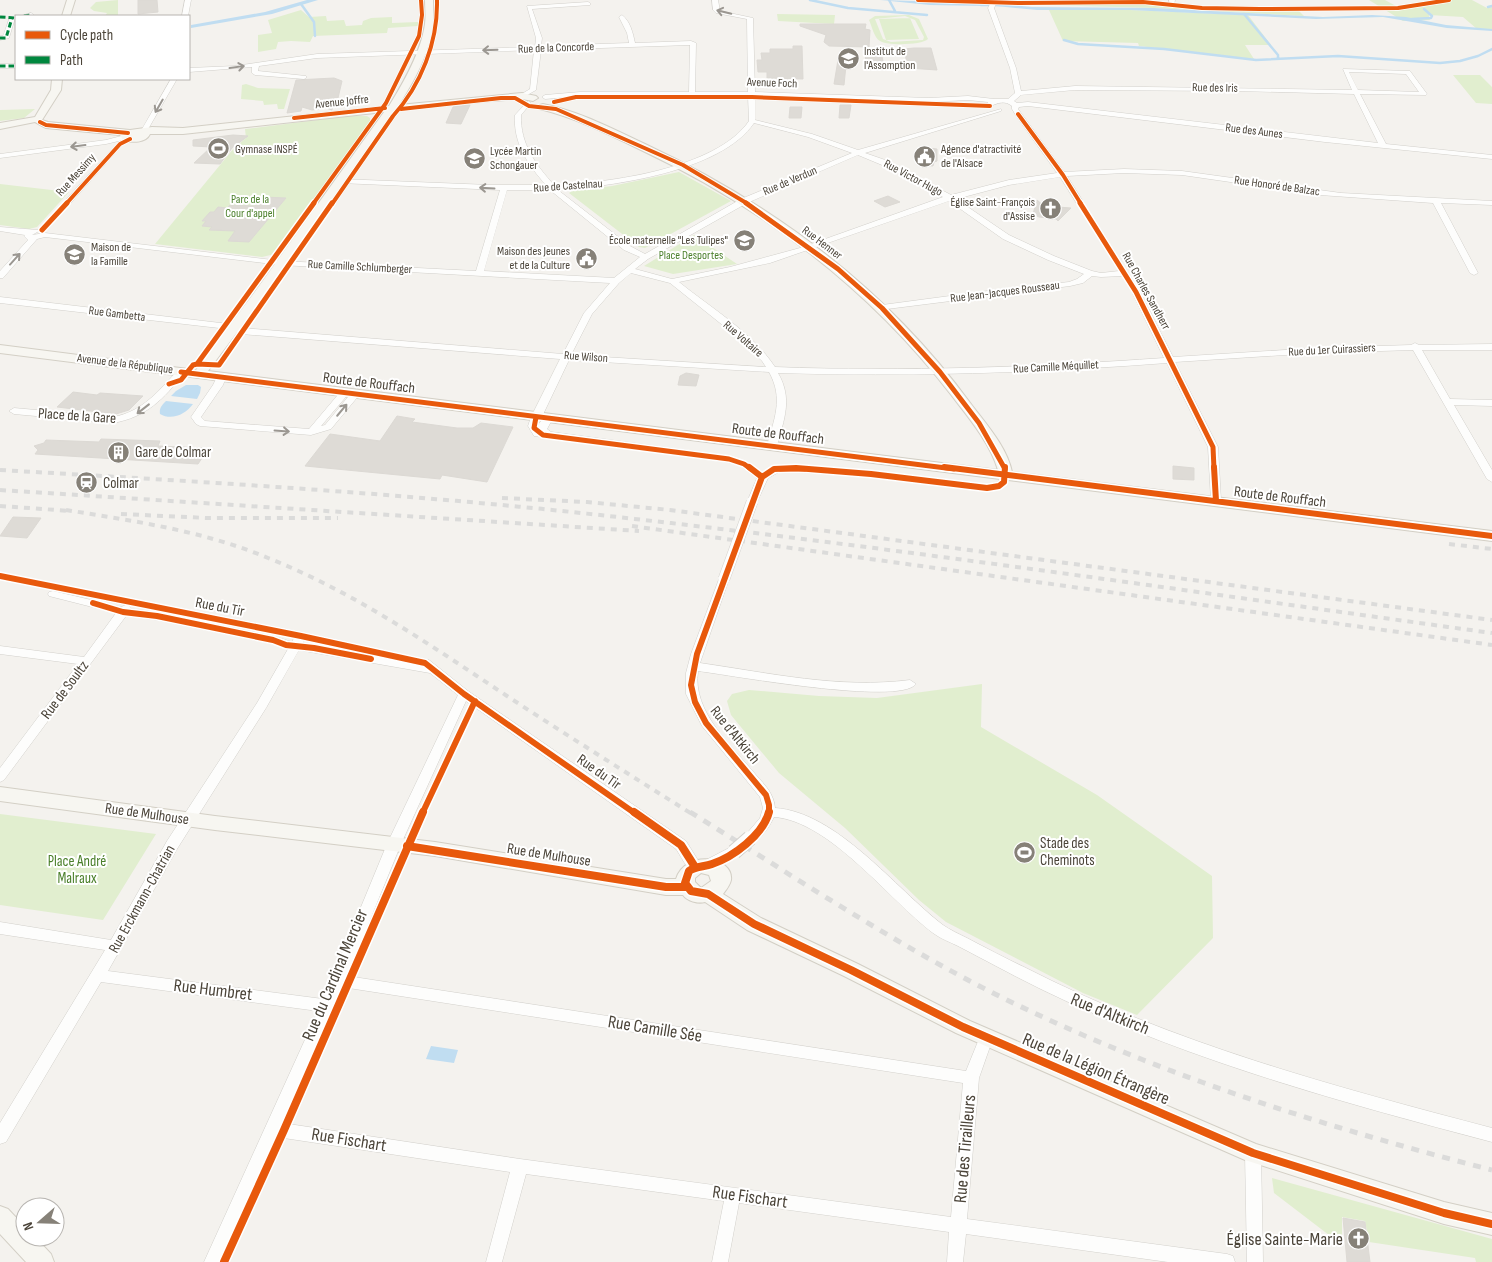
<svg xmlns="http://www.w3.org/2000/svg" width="1492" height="1262" viewBox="0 0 1492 1262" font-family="'Sofia Sans Condensed',sans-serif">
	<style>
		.green { fill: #e1eecf; fill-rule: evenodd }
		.water { fill: #c0ddf1 }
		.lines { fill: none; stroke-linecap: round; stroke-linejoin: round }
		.stream { stroke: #c0ddf1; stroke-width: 2.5 }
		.building { fill: #dedbd6; stroke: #dcd9d4 }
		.street-casing { stroke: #d2d0cb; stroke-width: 1 }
		.secondary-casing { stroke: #d3cfc5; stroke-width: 2 }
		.street { fill: #fdfdfc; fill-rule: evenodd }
		.secondary { fill: #f7f6f1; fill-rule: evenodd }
		.rail-far1 { stroke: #dbdbda; stroke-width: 4; stroke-dasharray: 6 6; stroke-linecap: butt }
		.rail { stroke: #dbdbda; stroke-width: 5; stroke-dasharray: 8 8; stroke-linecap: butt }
		.street-bridge-far1-casing { stroke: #d2d0cb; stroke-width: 12; stroke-linecap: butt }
		.street-bridge-casing { stroke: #d2d0cb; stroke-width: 16; stroke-linecap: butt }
		.street-bridge-far1 { stroke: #fdfdfc; stroke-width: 11 }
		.street-bridge { stroke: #fdfdfc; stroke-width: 14 }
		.quiet { stroke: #00873e; stroke-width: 3; stroke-dasharray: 5.5 3; stroke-linecap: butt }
		.cycleway-far3-casing { stroke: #fff; stroke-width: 5.5 }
		.cycleway-far2-casing { stroke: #fff; stroke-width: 8 }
		.cycleway-far1-casing { stroke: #fff; stroke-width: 9 }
		.cycleway-casing { stroke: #fff; stroke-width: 11 }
		.cycleway-far3 { stroke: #e8590c; stroke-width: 4 }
		.cycleway-far2 { stroke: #e8590c; stroke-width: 5 }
		.cycleway-far1 { stroke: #e8590c; stroke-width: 6 }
		.cycleway { stroke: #e8590c; stroke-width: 8 }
		.oneway { stroke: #9b9791 }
		.labels { text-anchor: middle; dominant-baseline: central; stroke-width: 4; stroke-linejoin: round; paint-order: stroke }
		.far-street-label { font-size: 12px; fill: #4b4439; stroke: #fff }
		.far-poi-label { font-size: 12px; fill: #4b4439; stroke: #fff; text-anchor: start }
		.far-park-label { font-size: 12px; fill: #4a7f2a; stroke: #fff }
		.street-label { font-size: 15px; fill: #4b4439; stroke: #fff }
		.poi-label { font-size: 15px; fill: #4b4439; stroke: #fff; text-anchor: start }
		.park-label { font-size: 15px; fill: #4a7f2a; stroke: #fff }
		.near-street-label { font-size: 18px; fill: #4b4439; stroke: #fff }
		.near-poi-label { font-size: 18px; fill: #4b4439; stroke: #fff; text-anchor: end }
	</style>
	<rect width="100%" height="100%" fill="#f4f2ee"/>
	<path class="green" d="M118,0V16H105L107,13L94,11L90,8L96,2Z
		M1011,0L1167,2L1198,7L1296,8L1304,16L1154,8L1007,4Z
		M1369,0H1385L1396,6L1413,5L1443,0H1472L1487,8L1492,7V29H1477L1463,17L1429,15L1430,20L1403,21Z
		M301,10L309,17L326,16L327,21L344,20L346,26L362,25L363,21L371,18L392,17V23L418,22V26L388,28L387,33L313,36L310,42L291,41L278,42L276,49L258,52V35L272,33L268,20Z
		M1049,10H1130L1248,15L1271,45H1245L1254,59L1139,46L1138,43L1063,41Z
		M777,14L835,15L834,24L778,21Z
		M909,15L919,19L928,39C922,45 888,46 880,41C874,38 872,26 869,20L875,16ZM905,16L915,20L924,37L923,40L891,42L883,39L875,19Z
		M910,18L919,39L886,40L879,19Z
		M1453,75H1480L1492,87V104L1476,103Z
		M246,84L258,88L290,89L284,109H278L277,104L264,105L263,101L241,99L242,85Z
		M35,109L24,118L0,121V110Z
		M349,116H367L370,118V122L275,254L262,257L155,244L234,148L246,138L245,129Z
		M679,172L731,201L645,248L639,247L569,193L572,191L612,186Z
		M0,184L69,192L37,227L29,229L0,225Z
		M694,235L737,264L673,274L644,266Z
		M982,684L981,727L1097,795L1212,876L1213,938L1137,1015L1083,993L946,922L919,900L845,828L779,773L731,715L727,701L732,694L749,690L819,696L877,698Z
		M0,814L156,834L103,920L0,905Z
		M1272,1178L1492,1239V1262H1476L1475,1258L1369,1242L1365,1221L1342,1217V1245L1274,1193Z"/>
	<path class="water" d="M307,0H318L272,14L191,28V25L265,12Z
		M880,0L982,3L985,6L930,5Z
		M998,4L1032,7L1154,8L1323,17L1372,15L1406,17L1446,25L1492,29V31L1447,28L1383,17L1316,19L1130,10H1037L996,6Z
		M186,385H198L201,387L200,393L197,399L171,396L176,391Z
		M166,401L193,404C186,414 172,421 160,414C159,408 162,405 166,401Z
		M431,1046L458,1050L454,1063L426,1059Z"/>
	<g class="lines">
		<path class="stream" d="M810,0L848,8L927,15
			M889,0L895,11
			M301,4L314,22L315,36
			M981,5H1001
			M1488,7L1492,6
			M1244,14L1278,55V58
			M1412,19L1431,18L1432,16L1424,9
			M1064,40L1078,44L1164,49L1256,60L1338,56L1440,63L1460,61L1478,56L1492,49"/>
	</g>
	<path class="building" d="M138,0H157L158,12L138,14Z
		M800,24H866L865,29L870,30L869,47L829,46L824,42L826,35L800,26Z
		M793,46H802L803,79L767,78V72H758L757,60H762L761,53H770V49H793Z
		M914,48H931L937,70L908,68L904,49Z
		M865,52H881L884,66L866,65Z
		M839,54L847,55L844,85L834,84Z
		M334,78L342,81L338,98H334L332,110L326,108L312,110L302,107L301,111L287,113L296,80Z
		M470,105L461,124L446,123L453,107Z
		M840,105H851L849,118H839Z
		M790,107H802L801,118H789Z
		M233,135L248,136L232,148L220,164L194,163L211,147L193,146V140Z
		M919,147L937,149V161L934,162L933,166L919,165L920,162H916Z
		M888,196L900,202L885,207L874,201Z
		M263,197L286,198L249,242L228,241L235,231L209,230L212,227L202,226L206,221H202L210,212H214L218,207L227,208L230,205L255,206Z
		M1037,200L1044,206L1071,208L1058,221L1056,219L1039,217L1033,214Z
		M686,373L699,375L696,386L678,385L680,376Z
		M73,392L97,395L100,393L143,396L129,410L116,414L57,407Z
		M397,416L415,419L412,422L457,428H473L481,423L513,427L487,482L442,475L440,479L305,466L330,434L380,441Z
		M101,439L160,441L158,446L205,448L200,455H204L198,464L35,454L38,450L34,446L44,443L46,440L99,442Z
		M1173,466L1194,468V480L1173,479Z
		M13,517L41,518L27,538L0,536Z
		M1343,1218L1365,1222L1370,1262H1347Z"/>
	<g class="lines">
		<defs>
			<path id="street" d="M185,0H191L188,16H182Z
				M712,0H718L720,11L753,18L755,92L929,98L968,96L994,99H1008L1015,93L1010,68L988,8L992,0H998L994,8L1016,68L1021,91L1075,86L1352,90L1343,69L1410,71L1427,94L1426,95L1360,94L1386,144L1492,155V159L1325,142L1028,106L1019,107L1018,109L1064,172L1124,169L1182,171L1341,193L1492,201V205L1441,203L1478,273L1474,275L1470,273L1433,203L1320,195L1182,175L1124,173L1067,176L1140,292L1173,357L1316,348L1411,345L1415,343L1419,345L1492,344V350H1422L1450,399L1492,400V406L1454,405L1492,470V482L1487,479L1413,350L1316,353L1175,362L1218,447L1221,501L1216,504L1211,501L1208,447L1167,363C1036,373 909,377 778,373C793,399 784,419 777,446L772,449L767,446C774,419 784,399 769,372L569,360L538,425L545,416H551L553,418L547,429L551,432L729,456L747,462L763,473L781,465L871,471L987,485L998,482L1002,474H1010L1011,476L1005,486L987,491L871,477L781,471L768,478L757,502L752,505L747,502L757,478L741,466L727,462L534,436L528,426L531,417L560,359L241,334L228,329L0,303V297L229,324L242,328L563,354L584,313L610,283L281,265L45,237L37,239L3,278H0V271L28,240L24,236L25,235L0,231V227L38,230L118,143L123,140L106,144L0,158V154L106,140L125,135L134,139L122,145L45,232L39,231L32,235L45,233L281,261L476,271L500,190L340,183L336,181L340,179L490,185H546C528,165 513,143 515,115L528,101L531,103L521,115C520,144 536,165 554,185C608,183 716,169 749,121L748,96H580L545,99L542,97L545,95L580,92H689L690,45L541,50L536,90L522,98L519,96L520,95L530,89L534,50L317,58L259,66L258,71L306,76V78L304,79L255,75L252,73V67L189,72V68L235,66L317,54L535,47L536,38L527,6L588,2L590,3V5L532,9L542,38L541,46L629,43L627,33L619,17L622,15C630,21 633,33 635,43L691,41L696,43L695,92H748L747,19L716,13L713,10ZM1349,72L1406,74L1419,92L1358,90ZM1075,90L1238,91L1354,94L1378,143L1028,102L1017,103L1014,101L1021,95ZM755,96L929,102L968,100L988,102L987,104L990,106C999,103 1004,100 1012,106V109L1015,114L1057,173L1009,180L951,195L888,161L865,153L1001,111V109L858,150L812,134L755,120ZM754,123L808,137L852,153L741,199L645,254L630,246L558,190C612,186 721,172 754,123ZM858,155L882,165L943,197L800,248L730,267L672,279L635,269L648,259L747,203ZM1060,177L1119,271L1101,273L1092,271L1054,256L1009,235L956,199L1009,185ZM507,190H550L624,250L640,257L614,278L484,271ZM949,201L1003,239L1048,260L1084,274L1077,279L1069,282L995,290L882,305L879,306V310L1070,286L1083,283L1092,276L1101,277L1122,276L1132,292L1164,358C1033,367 907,372 775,367C752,332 711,308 679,282L770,263ZM631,273L670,283L735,335L762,361L766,367L571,355L592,314L619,283Z
				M1169,0H1175L1174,5H1170Z
				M31,13L33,14V16H21Z
				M10,17L15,18L9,38L0,40V36H3Z
				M0,64H16V68H0Z
				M171,79H177L147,131L140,132L139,131L142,129Z
				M181,369L184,370V374C163,399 147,417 113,423L14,414L9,411L14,408L113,417C142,412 159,391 178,370Z
				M221,374L226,377L223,385L201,417L205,421L309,429L342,390L345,389L350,392L321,426L325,425L352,392H358L360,394L331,429L311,435L200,426L196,424L191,417L213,385L218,375Z
				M0,573L301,632L429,660L468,691L686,841L701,865L702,862L729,848L734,847L739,848L741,852L739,856L712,870L707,871L701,868L700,871C688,875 682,857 676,849L466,701L401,844L347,976L966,1071L981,1034L986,1032L991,1034L993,1038L979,1078L967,1219L1227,1254L1233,1256L1235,1262H1168L966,1234L963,1262H947L949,1232L739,1203L728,1262H712L724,1201L526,1174L502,1262H486L510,1172L277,1137L220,1262H204L318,1011L101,982L6,1142L0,1144V1123L105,950L0,934V922L111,940L167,841L257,703L288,649L270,643L157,620L126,616L4,780L0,782V768L78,664L0,654V646L84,657L116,613L49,596L48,594L49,592L53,591L121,607L126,605L0,579ZM129,605L294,638L292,642L273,636L157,612L131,609ZM304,640L375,656L303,643ZM299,650L430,673L458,695L387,844L323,999L108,971L177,849L266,708ZM342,987L963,1083L951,1217L520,1159L282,1123Z
				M724,576L729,579L700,663C770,673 839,689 910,680L916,684C899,706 730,675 698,671C692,712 732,746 756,775C765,785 774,794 775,808C837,812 896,889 943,925C950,930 959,934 967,938C986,948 1005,958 1024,967C1172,1043 1332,1086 1492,1128V1142C1329,1099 1165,1054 1015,976C996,966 977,956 958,946C950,942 941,939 933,933C889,900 830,821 774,817C769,827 758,846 745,842L743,838L760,818L763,808L760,797L702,726L686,694V673L691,654L719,579Z
				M1253,1146L1259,1148L1261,1153L1263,1262H1247L1245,1153L1247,1148Z"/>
			<path id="secondary" d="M67,0H75L70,16H62Z
				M425,0H433C433,8 434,16 433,24C430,53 414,81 399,105L522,93L536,96L538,98L533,101L522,99L490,101L395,111L273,284L208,371L998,470C990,443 969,418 952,396C870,289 762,207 641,150C608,134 576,118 540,109V105L543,104C579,111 611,128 645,144C773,204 887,289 971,404C986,424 1007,447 1012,472L1492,531V541L0,353V345L196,370L254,293L384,112L183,134H150C146,143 132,143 123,140L120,135L46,128L35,122L0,129V123L35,117L51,90L52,79H62L61,90L42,120L48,122L130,130L152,127L183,128L389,106C404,82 421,52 425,24C426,16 425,8 425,0Z
				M0,787L215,816L435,842L666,879H676C685,849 734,856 731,880C730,885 726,890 723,894L761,918L858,964L970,1021L1256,1144L1444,1202L1492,1213V1235L1444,1224L1245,1160L956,1033L844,976L747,930L705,902C698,904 687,901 683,895H666L435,856L215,830L0,801ZM701,873L709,875L711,881L701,888L695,882V878Z
				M0,1206L8,1209L25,1227V1237H35L51,1254L54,1262H26L0,1234Z"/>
		</defs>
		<use href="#street" class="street-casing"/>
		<use href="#secondary" class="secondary-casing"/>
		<use href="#street" class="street"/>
		<use href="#secondary" class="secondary"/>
		<path class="rail-far1" d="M0,470C191,481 382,492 572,512C879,545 1186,591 1492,633
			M0,490L639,531
			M502,498L587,502L670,510L1492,620
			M0,506L71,511
			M66,510C134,521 204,531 268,558C354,592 430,645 507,696C568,736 630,775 692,814
			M121,514L207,518H338
			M632,526L1492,645
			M1449,544L1492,549"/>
		<path class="rail" d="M690,812C790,874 890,941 995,994C1153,1073 1321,1126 1492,1170"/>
		<defs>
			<path id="street-bridge-far1" d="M724,579L752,502"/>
			<path id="street-bridge" d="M734,852L750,838"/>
		</defs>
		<use href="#street-bridge-far1" class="street-bridge-far1-casing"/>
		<use href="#street-bridge" class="street-bridge-casing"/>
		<use href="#street-bridge-far1" class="street-bridge-far1"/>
		<use href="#street-bridge" class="street-bridge"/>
		<path class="quiet" d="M24,16L31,15
			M0,17L16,18
			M0,38H6L12,18
			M0,66H16"/>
		<defs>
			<path id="cycleway-far3" d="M918,0L1019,3L1143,2L1202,8L1260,9L1398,8L1449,0
				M554,102L576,97H752L990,106
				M401,109L501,98H515L529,106L556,109L683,165L748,204
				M1018,114L1063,175L1081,204
				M294,118L385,108
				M40,122L46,125L128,133
				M66,204L120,144L130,139
				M313,204L386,103L419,36L422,15L421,0
				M332,204L393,116C421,85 438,42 437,0"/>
			<path id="cycleway-far2" d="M746,203L838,269L882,308L940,372L979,423L1005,469
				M1080,203L1136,292L1213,447L1214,469
				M42,230L67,203
				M197,364L219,365L332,203
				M181,372L954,469
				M169,384L181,380L193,365L197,364L314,203
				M536,417L534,428L543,435L729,459L744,464L751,469
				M780,469H805"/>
			<path id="cycleway-far1" d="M749,467L762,477
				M944,467L1492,536
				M1214,467L1216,501
				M0,576L301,636L425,663L464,694L636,814
				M93,603L123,612L157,616L273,640L286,645L314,648L371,659
				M422,814L475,701
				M769,814V805L766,795L706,723L695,702L691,685L697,654L762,477L774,469L796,468L871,474L987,488L999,486L1004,482L1005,467"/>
			<path id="cycleway" d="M634,812L681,845L695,867
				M769,812C763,835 733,857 712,864C704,867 696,866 689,871L685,883L691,891L708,894L754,924L851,970L963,1027L1253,1153L1444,1213L1492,1224
				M407,846L666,887H686
				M224,1262L284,1130L423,812"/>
		</defs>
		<use href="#cycleway-far3" class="cycleway-far3-casing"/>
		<use href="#cycleway-far2" class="cycleway-far2-casing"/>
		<use href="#cycleway-far1" class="cycleway-far1-casing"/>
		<use href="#cycleway" class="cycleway-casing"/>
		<use href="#cycleway-far3" class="cycleway-far3"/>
		<use href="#cycleway-far2" class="cycleway-far2"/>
		<use href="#cycleway-far1" class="cycleway-far1"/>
		<use href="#cycleway" class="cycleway"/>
	</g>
	<defs><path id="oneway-shaft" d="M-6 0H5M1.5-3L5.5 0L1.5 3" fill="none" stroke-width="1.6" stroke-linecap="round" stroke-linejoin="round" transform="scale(1.25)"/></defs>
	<g class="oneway">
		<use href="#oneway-shaft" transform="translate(724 12) rotate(-166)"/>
		<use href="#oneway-shaft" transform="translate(490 50) rotate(178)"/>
		<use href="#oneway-shaft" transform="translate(237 67) rotate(-8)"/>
		<use href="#oneway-shaft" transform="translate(159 106) rotate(120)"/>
		<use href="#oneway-shaft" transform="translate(78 146) rotate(173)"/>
		<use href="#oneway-shaft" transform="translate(487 188) rotate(-177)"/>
		<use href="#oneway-shaft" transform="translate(15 259) rotate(-48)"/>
		<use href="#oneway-shaft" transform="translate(143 409) rotate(142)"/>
		<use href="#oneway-shaft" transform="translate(342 410) rotate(-50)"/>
		<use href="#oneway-shaft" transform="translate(282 431) rotate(4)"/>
	</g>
	<defs>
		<symbol id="school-disc" viewBox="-11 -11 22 22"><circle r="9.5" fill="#868178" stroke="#fff"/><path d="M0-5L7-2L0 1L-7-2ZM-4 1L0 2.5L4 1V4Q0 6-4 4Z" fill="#fff"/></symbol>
		<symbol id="stadium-disc" viewBox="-11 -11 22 22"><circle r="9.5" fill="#868178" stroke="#fff"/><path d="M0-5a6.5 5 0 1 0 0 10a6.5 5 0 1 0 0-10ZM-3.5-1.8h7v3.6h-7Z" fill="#fff"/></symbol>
		<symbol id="civic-disc" viewBox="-11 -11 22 22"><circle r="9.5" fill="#868178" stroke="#fff"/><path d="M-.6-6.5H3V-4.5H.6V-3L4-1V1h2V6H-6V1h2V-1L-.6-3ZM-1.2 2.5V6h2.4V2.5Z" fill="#fff"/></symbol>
		<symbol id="church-disc" viewBox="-11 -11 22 22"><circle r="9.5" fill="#868178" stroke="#fff"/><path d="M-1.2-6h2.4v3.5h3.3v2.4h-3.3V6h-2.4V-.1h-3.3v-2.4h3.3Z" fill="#fff"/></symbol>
		<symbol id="building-disc" viewBox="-11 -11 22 22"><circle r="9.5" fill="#868178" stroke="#fff"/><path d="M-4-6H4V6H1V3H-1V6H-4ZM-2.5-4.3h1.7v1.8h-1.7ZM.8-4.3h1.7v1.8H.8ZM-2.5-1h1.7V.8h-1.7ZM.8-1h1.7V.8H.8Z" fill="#fff"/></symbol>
		<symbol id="station-disc" viewBox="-11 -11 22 22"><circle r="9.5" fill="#868178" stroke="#fff"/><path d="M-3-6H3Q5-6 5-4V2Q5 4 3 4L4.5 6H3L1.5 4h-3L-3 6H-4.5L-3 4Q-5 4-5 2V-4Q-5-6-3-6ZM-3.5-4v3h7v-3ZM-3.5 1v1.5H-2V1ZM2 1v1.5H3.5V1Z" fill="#fff"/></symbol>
	</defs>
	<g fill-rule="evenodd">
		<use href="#school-disc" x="836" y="46" width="25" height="25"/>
		<use href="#stadium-disc" x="206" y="136" width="25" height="25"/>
		<use href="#civic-disc" x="912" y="144" width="25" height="25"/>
		<use href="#school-disc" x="462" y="146" width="25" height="25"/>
		<use href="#church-disc" x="1038" y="196" width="25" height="25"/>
		<use href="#school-disc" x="732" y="228" width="25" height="25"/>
		<use href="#school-disc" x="62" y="242" width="25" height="25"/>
		<use href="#civic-disc" x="574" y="246" width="25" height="25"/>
		<use href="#building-disc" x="106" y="440" width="25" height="25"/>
		<use href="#station-disc" x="74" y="470" width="25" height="25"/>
		<use href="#stadium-disc" x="1012" y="840" width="25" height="25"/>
		<use href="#church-disc" x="1346" y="1226" width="25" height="25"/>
	</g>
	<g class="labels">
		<g class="far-street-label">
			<text transform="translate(556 48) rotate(-2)">Rue de la Concorde</text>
			<text transform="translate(772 83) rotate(2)">Avenue Foch</text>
			<text transform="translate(1215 88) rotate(1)">Rue des Iris</text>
			<text transform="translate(342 102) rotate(-6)">Avenue Joffre</text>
			<text transform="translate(1254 131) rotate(7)">Rue des Aunes</text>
			<text transform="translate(76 175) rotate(-48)">Rue Messimy</text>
			<text transform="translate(913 178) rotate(28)">Rue Victor Hugo</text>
			<text transform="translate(790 181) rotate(-23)">Rue de Verdun</text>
			<text transform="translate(568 186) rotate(-4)">Rue de Castelnau</text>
			<text transform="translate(1277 186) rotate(8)">Rue Honoré de Balzac</text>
			<text transform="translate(822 243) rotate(37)">Rue Henner</text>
			<text transform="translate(360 267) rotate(3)">Rue Camille Schlumberger</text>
			<text transform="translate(1146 291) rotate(61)">Rue Charles Sandherr</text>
			<text transform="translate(1005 292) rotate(-7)">Rue Jean-Jacques Rousseau</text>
			<text transform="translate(117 314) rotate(7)">Rue Gambetta</text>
			<text transform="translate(743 339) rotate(41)">Rue Voltaire</text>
			<text transform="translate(1332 350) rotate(-3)">Rue du 1er Cuirassiers</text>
			<text transform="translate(586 357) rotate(4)">Rue Wilson</text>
			<text transform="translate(125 364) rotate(7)">Avenue de la République</text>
			<text transform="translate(1056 367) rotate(-3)">Rue Camille Méquillet</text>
		</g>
		<g class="far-poi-label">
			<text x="864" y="51">Institut de<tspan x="864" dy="14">l'Assomption</tspan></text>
			<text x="235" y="149">Gymnase INSPÉ</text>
			<text x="941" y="149">Agence d'atractivité<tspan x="941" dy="14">de l'Alsace</tspan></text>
			<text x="490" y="151">Lycée Martin<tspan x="490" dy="14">Schongauer</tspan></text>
			<text x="1035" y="202" text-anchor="end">Église Saint-François<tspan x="1035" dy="14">d'Assise</tspan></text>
			<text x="728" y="240" text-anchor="end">École maternelle "Les Tulipes"</text>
			<text x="91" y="247">Maison de<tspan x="91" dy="14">la Famille</tspan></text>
			<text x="570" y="251" text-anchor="end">Maison des Jeunes<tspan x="570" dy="14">et de la Culture</tspan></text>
		</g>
		<g class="far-park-label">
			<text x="250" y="199">Parc de la<tspan x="250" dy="14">Cour d'appel</tspan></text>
			<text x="691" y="255">Place Desportes</text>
		</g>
		<g class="street-label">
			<text transform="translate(369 383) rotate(7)">Route de Rouffach</text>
			<text transform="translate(77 416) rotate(4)">Place de la Gare</text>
			<text transform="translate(778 434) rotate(7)">Route de Rouffach</text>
			<text transform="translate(1280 497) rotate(7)">Route de Rouffach</text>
			<text transform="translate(220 607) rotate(11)">Rue du Tir</text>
			<text transform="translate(65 690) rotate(-53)">Rue de Soultz</text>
			<text transform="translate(735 735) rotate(51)">Rue d'Altkirch</text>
			<text transform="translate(599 772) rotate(35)">Rue du Tir</text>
			<text transform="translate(147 814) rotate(8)">Rue de Mulhouse</text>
			<text transform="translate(549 855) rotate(9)">Rue de Mulhouse</text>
			<text transform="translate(142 899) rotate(-61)">Rue Erckmann-Chatrian</text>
		</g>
		<g class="poi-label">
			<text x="135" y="452">Gare de Colmar</text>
			<text x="103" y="483">Colmar</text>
			<text x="1040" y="843">Stade des<tspan x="1040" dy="17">Cheminots</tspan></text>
		</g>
		<g class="park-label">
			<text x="77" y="861">Place André<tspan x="77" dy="17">Malraux</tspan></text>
		</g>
		<g class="near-street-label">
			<text transform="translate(335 975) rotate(-67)">Rue du Cardinal Mercier</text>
			<text transform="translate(213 990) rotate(7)">Rue Humbret</text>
			<text transform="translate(1110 1014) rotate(22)">Rue d'Altkirch</text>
			<text transform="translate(655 1029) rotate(9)">Rue Camille Sée</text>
			<text transform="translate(1096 1069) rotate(23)">Rue de la Légion Étrangère</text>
			<text transform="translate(349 1140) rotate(9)">Rue Fischart</text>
			<text transform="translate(965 1149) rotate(-85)">Rue des Tirailleurs</text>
			<text transform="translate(750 1197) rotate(8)">Rue Fischart</text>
		</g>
		<g class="near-poi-label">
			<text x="1343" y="1239">Église Sainte-Marie</text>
		</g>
	</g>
	<rect x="15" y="15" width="175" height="65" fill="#ffffff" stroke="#b7b4b0"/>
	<rect x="25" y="31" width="25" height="8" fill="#e8590c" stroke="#b7b4b0"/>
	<text x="60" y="40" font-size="15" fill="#4b4439">Cycle path</text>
	<rect x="25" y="56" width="25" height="8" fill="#00873e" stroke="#b7b4b0"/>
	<text x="60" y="65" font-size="15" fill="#4b4439">Path</text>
	<g transform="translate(40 1222) rotate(250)"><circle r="24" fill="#ffffff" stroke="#b7b4b0"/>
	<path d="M0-4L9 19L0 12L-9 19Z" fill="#868178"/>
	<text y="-8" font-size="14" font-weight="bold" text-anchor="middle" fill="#4b4439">N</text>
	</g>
</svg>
